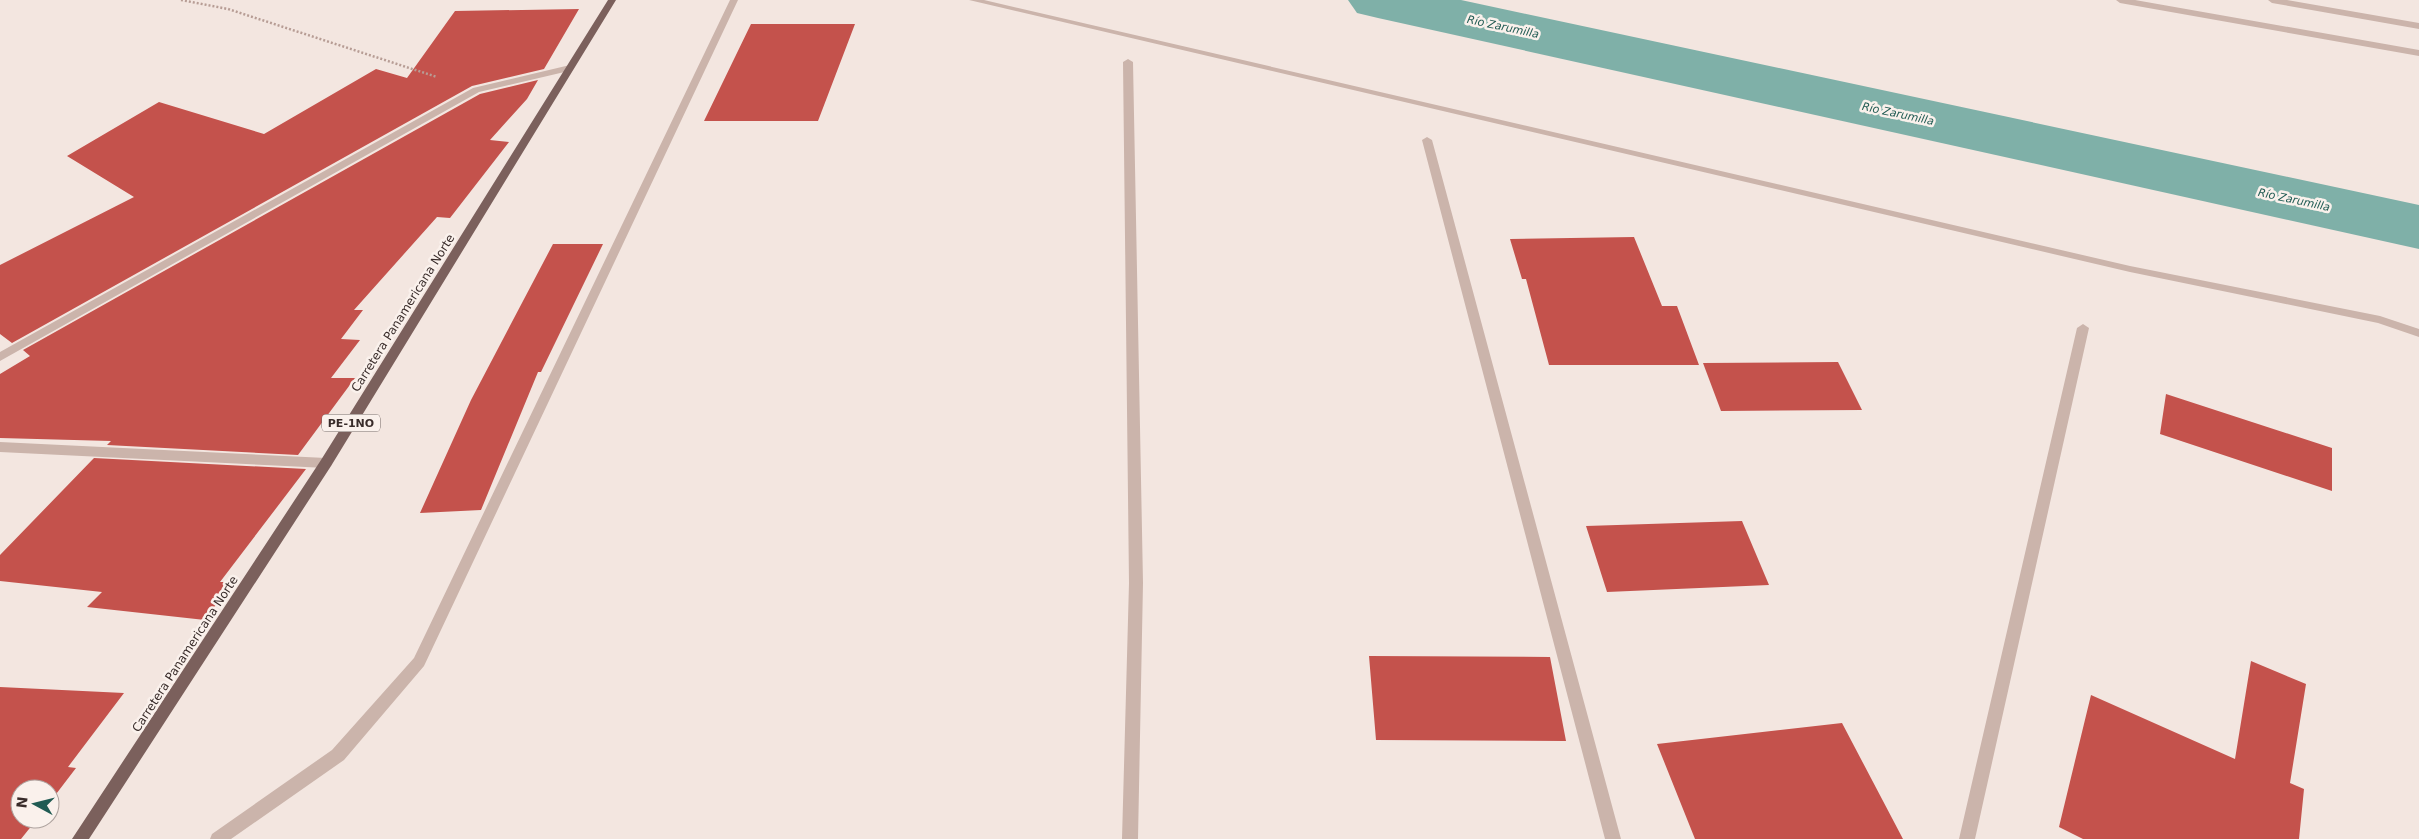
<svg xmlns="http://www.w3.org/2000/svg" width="2419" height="839" viewBox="0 0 2419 839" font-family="'DejaVu Sans',sans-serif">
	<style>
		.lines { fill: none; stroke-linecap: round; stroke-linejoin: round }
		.river { fill: #7fb0a8; fill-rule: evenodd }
		.building { fill: #c4524c }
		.path { stroke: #b79d95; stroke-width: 2.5; stroke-dasharray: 2 2; stroke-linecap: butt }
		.lane { fill: #cbb4ab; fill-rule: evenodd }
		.street { fill: #cbb4ab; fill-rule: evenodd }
		.primary { fill: #7b605c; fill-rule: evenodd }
		.labels { text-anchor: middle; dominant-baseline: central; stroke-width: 5; stroke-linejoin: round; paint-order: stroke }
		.far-water-label { font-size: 11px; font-style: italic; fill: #205b53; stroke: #faf1ec }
		.shield { fill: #faf1ec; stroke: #736764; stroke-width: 1 }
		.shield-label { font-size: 11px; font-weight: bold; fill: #392c2a }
		.street-label { font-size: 12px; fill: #392c2a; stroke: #faf1ec }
	</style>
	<rect width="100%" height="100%" fill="#f3e6e0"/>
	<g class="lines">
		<path class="river" d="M1348,0H1461L2419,205V249L1378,18L1357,13Z"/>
	</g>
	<path class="building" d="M579,9L544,69L472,86L12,343L0,334V265L134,197L67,156L159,102L264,134L376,69L407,78L455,11Z
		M751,24H855L818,121H704Z
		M538,80L527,99L490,140L509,142L450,218L437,217L354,310H363L341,339L360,340L331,378H355L298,455L107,445L111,441L0,438V374L30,356L23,350L480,94Z
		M1634,237L1662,306H1677L1699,365H1549L1526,279H1522L1510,239Z
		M553,244H603L541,372H538L481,510L420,513L471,400Z
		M1838,362L1862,410L1721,411L1703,363Z
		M2166,394L2332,448V491L2160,434Z
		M94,458L306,469L220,582H232L205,620L87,607L102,592L0,581V555Z
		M1742,521L1769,585L1607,592L1586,526Z
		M1369,656L1550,657L1566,741L1376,740Z
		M2251,661L2306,684L2290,783L2304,789L2299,839H2083L2059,827L2091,695L2235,759Z
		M0,687L124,693L68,767L76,768L50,802V789H20V819H37L21,839H0Z
		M1842,723L1903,839H1695L1657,744Z"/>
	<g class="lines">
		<path class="path" d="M181,0L228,9L437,77"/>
		<path class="lane" d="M730,0H738L424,666L344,760L231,839H210L212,834L332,750L414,658Z"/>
		<path class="street" d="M969,0H984L2130,266L2380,316L2419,329V337L2378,323L2130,272Z
			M2116,0H2135L2419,50V56L2120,3Z
			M2268,0H2287L2419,23V29L2272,3Z
			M1128,59L1133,62L1143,583L1138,839H1122L1129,583L1123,62Z
			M570,65L573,66V70L479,92L0,361V352L473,88Z
			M1427,137L1432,140L1621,839H1605L1422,140Z
			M2083,324L2089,328L1975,839H1959L2077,328Z
			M0,442L326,458L331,460L332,463L331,466L326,468L0,452Z"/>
		<path class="primary" d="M608,0H616L331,466L89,839H72L321,460Z"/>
	</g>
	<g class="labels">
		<g class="far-water-label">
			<text transform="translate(1503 27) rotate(12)">Río Zarumilla</text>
			<text transform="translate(1898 114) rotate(12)">Río Zarumilla</text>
			<text transform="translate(2294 200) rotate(12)">Río Zarumilla</text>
		</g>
		<rect class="shield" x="322" y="414.5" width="58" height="17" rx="4"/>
		<g class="shield-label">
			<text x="351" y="423">PE-1NO</text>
		</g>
		<g class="street-label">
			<text transform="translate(403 313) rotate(-58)">Carretera Panamericana Norte</text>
			<text transform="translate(185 654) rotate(-57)">Carretera Panamericana Norte</text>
		</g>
	</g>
	<g transform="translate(35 804) rotate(277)"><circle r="24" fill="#faf1ec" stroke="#ada29e"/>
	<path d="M0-4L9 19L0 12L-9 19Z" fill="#205b53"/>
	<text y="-8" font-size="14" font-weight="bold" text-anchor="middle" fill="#392c2a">N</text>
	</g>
</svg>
